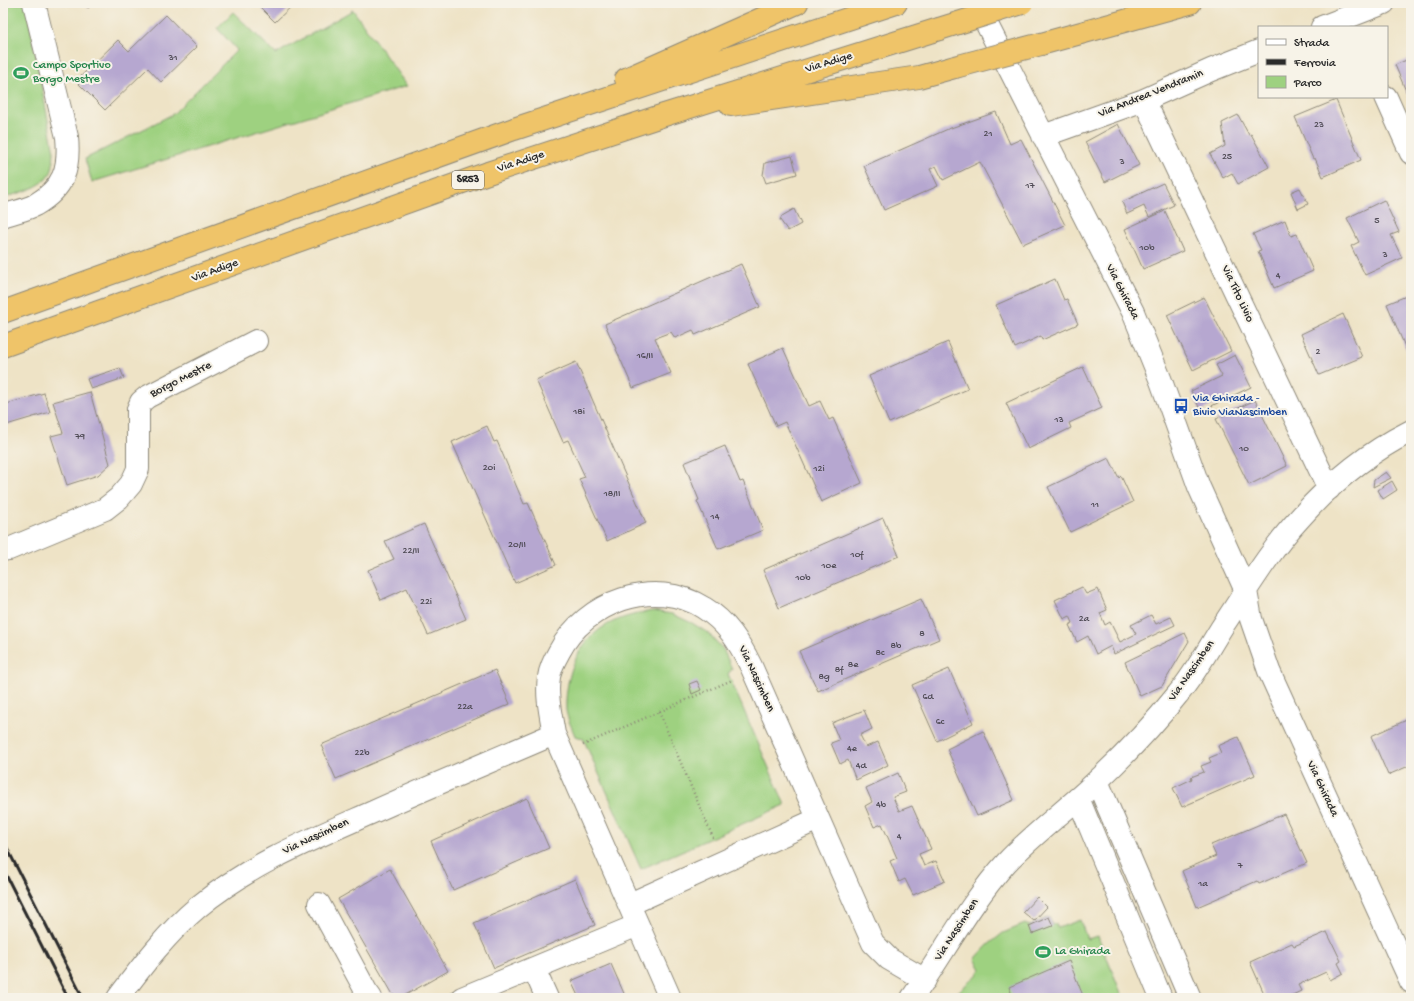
<svg xmlns="http://www.w3.org/2000/svg" width="1414" height="1001" viewBox="0 0 1414 1001" font-family="'Gochi Hand',sans-serif">
	<style>
		.green { fill: #9ed180; stroke: #647e56 }
		.building { fill: #b6a7d0 }
		.lines { fill: none; stroke-linecap: round; stroke-linejoin: round }
		.minor-casing { stroke: #8c8778; stroke-width: 24 }
		.highway-casing { stroke: #8c8778; stroke-width: 24 }
		.path { stroke: #8c8778; stroke-width: 2.5; stroke-dasharray: 1 3; stroke-linecap: butt }
		.minor { stroke: #fff; stroke-width: 22 }
		.highway { stroke: #efc469; stroke-width: 22 }
		.rail { stroke: #2b2b2b; stroke-width: 3 }
		.highway-bridge-casing { stroke: #8c8778; stroke-width: 24; stroke-linecap: butt }
		.highway-bridge { stroke: #efc469; stroke-width: 22 }
		.labels { text-anchor: middle; dominant-baseline: central; stroke-width: 4; stroke-linejoin: round; paint-order: stroke }
		.number-label { font-size: 10px; fill: #4e4a54 }
		.shield { fill: #f7f3e8; stroke: #686764; stroke-width: 1 }
		.shield-label { font-size: 11px; font-weight: bold; fill: #2b2b2b }
		.street-label { font-size: 12px; fill: #2b2b2b; stroke: #f7f3e8 }
		.leisure-label { font-size: 12px; fill: #27864d; stroke: #f7f3e8; text-anchor: start }
		.transit-label { font-size: 12px; fill: #164399; stroke: #f7f3e8; text-anchor: start }
	</style>
	<rect width="100%" height="100%" fill="#f7f3e8"/>
	<filter id="ink" filterUnits="userSpaceOnUse"><feTurbulence type="fractalNoise" baseFrequency=".025" numOctaves="2"/><feDisplacementMap in="SourceGraphic" scale="8" xChannelSelector="R" yChannelSelector="G"/><feConvolveMatrix kernelMatrix="1 2 1 2 8 2 1 2 1" color-interpolation-filters="sRGB"/></filter>
	<filter id="wash" filterUnits="userSpaceOnUse"><feTurbulence type="fractalNoise" baseFrequency=".012" numOctaves="4" result="noise"/><feDisplacementMap in="SourceGraphic" scale="16" xChannelSelector="R" yChannelSelector="G"/><feGaussianBlur stdDeviation="0.9" result="paint"/><feColorMatrix in="noise" values="0 0 0 0 0 0 0 0 0 0 0 0 0 0 0 0 0 1.4 0 .05"/><feComposite in="paint" operator="in"/></filter>
	<g filter="url(#wash)">
		<rect width="100%" height="100%" fill="#eee3c6"/>
		<path class="green" d="M3,3H26L54,152C53,159 54,168 50,174C41,189 18,193 3,198Z
			M353,10L407,86L92,182L85,159L173,114L237,50L217,28L233,12L276,54Z
			M653,611L672,614L692,623L708,633L723,649L732,669L728,674L785,805L641,869L583,738L575,736C572,728 567,718 566,710C565,684 573,652 594,634C609,620 633,614 653,611Z
			M1049,917L1053,925L1055,923L1058,928L1080,920L1087,939L1098,936L1123,998H951L978,974L981,969L975,959L988,945L1003,933L1025,924L1029,926Z"/>
		<g id="blocks">
			<path class="building" d="M83,3H94L88,8Z
				M256,3H295L275,22Z
				M166,15L197,47L161,82L148,68L105,110L76,81L118,40L129,51Z
				M1411,58V103L1395,65Z
				M1336,100L1361,160L1323,177L1315,158L1313,159L1295,117Z
				M996,112L1010,144L1021,139L1065,225L1023,244L980,162L943,180L936,166L930,169L938,186L884,210L864,166L948,129Z
				M1238,115L1249,135L1251,134L1269,167L1238,184L1232,173L1223,178L1210,154L1225,146L1222,123Z
				M1118,124L1139,165L1105,182L1085,142Z
				M792,156L797,174L766,183L763,175L765,163Z
				M1163,183L1174,205L1149,217L1144,206L1127,214L1122,202Z
				M1300,188L1308,204L1298,209L1291,192Z
				M1384,200L1399,232L1391,235L1402,258L1365,275L1351,246L1359,242L1347,218Z
				M794,209L801,224L788,231L780,220L782,216Z
				M1165,211L1183,251L1143,269L1125,229Z
				M1285,220L1291,236L1297,234L1313,271L1274,288L1258,251L1261,250L1253,234Z
				M741,264L760,307L695,335L693,330L675,338L671,332L655,338L671,373L633,388L605,324Z
				M1055,279L1064,300L1067,299L1078,324L1042,340L1041,336L1015,348L996,305Z
				M1411,294V361L1387,304Z
				M1204,297L1231,351L1193,370L1167,315Z
				M1343,314L1362,357L1319,375L1301,334Z
				M948,342L968,389L889,423L869,376Z
				M783,348L809,406L820,401L829,420L833,418L862,483L821,502L785,422L776,426L748,364Z
				M1235,355L1251,387L1201,411L1191,391L1222,376L1216,365Z
				M576,362L646,523L607,541L579,479L585,477L568,440L563,442L536,380Z
				M1083,367L1102,408L1069,423L1071,428L1028,449L1006,403Z
				M120,368L124,378L91,389L87,379Z
				M90,392L110,464L98,475L67,485L51,436L63,433L53,402Z
				M44,393L50,412L3,426V405Z
				M1255,400L1287,466L1249,485L1216,419Z
				M487,426L494,442L497,441L524,504L528,503L556,565L515,583L452,442Z
				M725,446L740,482L743,481L763,530L718,549L697,501L699,500L684,463Z
				M1109,458L1119,478L1121,476L1133,502L1070,532L1048,487Z
				M1386,472L1391,478L1373,487L1374,480Z
				M1392,481L1397,490L1383,499L1378,490Z
				M883,518L899,556L779,608L763,570Z
				M424,524L466,619L428,635L407,588L381,600L368,570L394,559L385,541Z
				M1082,587L1086,594L1098,589L1107,610L1100,613L1105,625L1110,622L1120,642L1136,634L1131,625L1151,615L1156,624L1171,617L1175,625L1114,654L1111,646L1096,654L1088,636L1077,642L1069,625L1073,623L1070,616L1064,619L1055,600Z
				M921,599L939,639L818,691L799,651Z
				M1185,633L1189,641L1162,686L1140,696L1125,662Z
				M949,669L973,723L937,741L912,685Z
				M495,670L510,704L336,779L321,745Z
				M697,681L701,690L692,694L689,684Z
				M864,710L872,729L860,735L866,747L878,742L888,765L856,780L848,760L840,764L831,743L839,740L832,723Z
				M1411,718V765L1388,775L1371,736Z
				M983,731L1014,800L977,816L947,749Z
				M1238,737L1255,775L1182,807L1173,788L1192,779L1191,777L1204,772L1201,766L1211,762L1209,758L1221,753L1218,746Z
				M898,773L906,792L893,797L899,811L912,806L931,849L919,854L924,866L936,861L945,881L913,895L905,879L899,882L890,861L897,858L882,824L874,827L865,806L872,802L866,788Z
				M527,798L549,848L453,890L431,841Z
				M1284,814L1307,863L1259,884L1257,881L1197,907L1182,871L1216,856L1211,845Z
				M390,869L448,971L400,998H395L338,899Z
				M575,879L595,925L494,968L474,923Z
				M1037,897L1047,907L1034,921L1023,912Z
				M1049,917L1053,926L1032,934L1029,926Z
				M1327,932L1341,961L1338,963L1343,973L1330,980L1326,972L1298,985L1301,991L1286,998H1266L1250,962L1292,943L1294,946Z
				M1069,961L1084,998H1013L1009,987Z
				M611,964L626,998H579L571,981Z"/>
		</g>
	</g>
	<g filter="url(#ink)">
		<use href="#blocks" fill-opacity="0" stroke="#8c8778" stroke-width="1"/>
		<g class="lines">
			<defs>
				<path id="minor" d="M976,3L1133,312L1161,381L1199,487L1246,591L1251,619L1269,671L1411,982
					M1322,27L1384,3
					M1386,97L1411,153
					M1144,100L1329,489
					M1043,136L1144,100L1211,70L1259,51
					M3,216C13,212 26,210 35,205C64,188 70,169 67,137L34,3
					M3,550L9,549L105,509L119,498L131,484L138,469V409L141,402L147,397L256,341
					M1097,781L1190,998
					M1078,798L1161,998
					M319,904L366,991L371,998
					M630,904L818,819
					M534,969L547,998
					M118,998C142,966 167,933 198,907C250,864 312,839 373,812C433,785 494,760 554,734
					M462,998L638,925
					M670,998L554,734C551,716 546,696 549,677C550,669 555,659 559,652C585,602 654,576 704,608C727,622 739,642 751,666L873,943L889,959L925,980
					M912,998C944,953 969,904 1006,863C1034,833 1068,809 1097,781C1125,755 1154,724 1178,694C1196,673 1209,647 1224,624C1248,588 1271,549 1300,518C1331,483 1369,452 1411,431"/>
				<path id="highway" d="M1041,44L1190,3
					M626,79L797,3
					M731,105L919,77L955,67
					M3,312L514,129L896,3
					M3,346L488,173L661,116L939,29"/>
			</defs>
			<use href="#minor" class="minor-casing"/>
			<use href="#highway" class="highway-casing"/>
			<path class="path" d="M659,712L714,840
				M583,745L732,680"/>
			<use href="#minor" class="minor"/>
			<use href="#highway" class="highway"/>
			<path class="rail" d="M3,840L83,998
				M3,869L68,998"/>
			<defs>
				<path id="highway-bridge" d="M939,29L1022,3
					M955,67L1041,44"/>
			</defs>
			<use href="#highway-bridge" class="highway-bridge-casing"/>
			<use href="#highway-bridge" class="highway-bridge"/>
		</g>
	</g>
	<defs>
		<symbol id="stadium-bare" viewBox="-9 -9 18 18"><path d="M0-5a6.5 5 0 1 0 0 10a6.5 5 0 1 0 0-10ZM-3.5-1.8h7v3.6h-7Z" fill="#2e9e5b" stroke="#f7f3e8" stroke-width="2.5" paint-order="stroke"/></symbol>
		<symbol id="bus-bare" viewBox="-9 -9 18 18"><path d="M-5-6H5V4H4V6H2V4H-2V6H-4V4H-5ZM-3.5-4V0h7V-4ZM-3.5 1.2v1.5H-2V1.2ZM2 1.2v1.5H3.5V1.2Z" fill="#1a4fb4" stroke="#f7f3e8" stroke-width="2.5" paint-order="stroke"/></symbol>
	</defs>
	<g fill-rule="evenodd">
		<use href="#stadium-bare" x="10" y="62" width="22" height="22"/>
		<use href="#bus-bare" x="1170" y="395" width="22" height="22"/>
		<use href="#stadium-bare" x="1032" y="941" width="22" height="22"/>
	</g>
	<g class="labels">
		<g class="number-label">
			<text x="173" y="58">31</text>
			<text x="1319" y="125">23</text>
			<text x="988" y="134">21</text>
			<text x="1227" y="157">25</text>
			<text x="1122" y="162">3</text>
			<text x="1030" y="186">17</text>
			<text x="1377" y="221">5</text>
			<text x="1147" y="248">10b</text>
			<text x="1385" y="255">3</text>
			<text x="1278" y="276">4</text>
			<text x="1318" y="352">2</text>
			<text x="645" y="356">16/II</text>
			<text x="579" y="412">18i</text>
			<text x="1059" y="420">13</text>
			<text x="80" y="437">79</text>
			<text x="1244" y="449">10</text>
			<text x="489" y="468">20i</text>
			<text x="819" y="469">12i</text>
			<text x="612" y="494">18/II</text>
			<text x="1095" y="505">11</text>
			<text x="715" y="517">14</text>
			<text x="517" y="545">20/II</text>
			<text x="411" y="551">22/II</text>
			<text x="857" y="555">10f</text>
			<text x="829" y="566">10e</text>
			<text x="803" y="578">10b</text>
			<text x="426" y="602">22i</text>
			<text x="1084" y="619">2a</text>
			<text x="922" y="634">8</text>
			<text x="896" y="646">8b</text>
			<text x="880" y="653">8c</text>
			<text x="853" y="665">8e</text>
			<text x="839" y="670">8f</text>
			<text x="824" y="677">8g</text>
			<text x="928" y="697">6d</text>
			<text x="465" y="707">22a</text>
			<text x="940" y="722">6c</text>
			<text x="852" y="749">4e</text>
			<text x="362" y="753">22b</text>
			<text x="861" y="766">4d</text>
			<text x="881" y="805">4b</text>
			<text x="899" y="837">4</text>
			<text x="1240" y="866">7</text>
			<text x="1203" y="884">1a</text>
		</g>
		<rect class="shield" x="452" y="171" width="32" height="18" rx="3"/>
		<g class="shield-label">
			<text x="468" y="180">SR53</text>
		</g>
		<g class="street-label">
			<text transform="translate(829 63) rotate(-17)">Via Adige</text>
			<text transform="translate(1151 94) rotate(-22)">Via Andrea Vendramin</text>
			<text transform="translate(521 162) rotate(-18)">Via Adige</text>
			<text transform="translate(215 271) rotate(-20)">Via Adige</text>
			<text transform="translate(1122 292) rotate(63)">Via Ghirada</text>
			<text transform="translate(1237 294) rotate(65)">Via Tito Livio</text>
			<text transform="translate(181 380) rotate(-27)">Borgo Mestre</text>
			<text transform="translate(1192 671) rotate(-55)">Via Nascimben</text>
			<text transform="translate(756 679) rotate(65)">Via Nascimben</text>
			<text transform="translate(1322 789) rotate(65)">Via Ghirada</text>
			<text transform="translate(316 837) rotate(-25)">Via Nascimben</text>
			<text transform="translate(957 930) rotate(-57)">Via Nascimben</text>
		</g>
		<g class="leisure-label">
			<text x="33" y="66">Campo Sportivo<tspan x="33" dy="14">Borgo Mestre</tspan></text>
			<text x="1055" y="952">La Ghirada</text>
		</g>
		<g class="transit-label">
			<text x="1193" y="399">Via Ghirada -<tspan x="1193" dy="14">Bivio ViaNascimben</tspan></text>
		</g>
	</g>
	<rect width="1414" height="1001" fill="none" stroke="#f7f3e8" stroke-width="16"/>
	<rect x="1258" y="26" width="130" height="72" fill="#f7f3e8" stroke="#a5a39c"/>
	<rect x="1266" y="39" width="20" height="6" fill="#ffffff" stroke="#a5a39c"/>
	<text x="1294" y="46" font-size="12" fill="#2b2b2b">Strada</text>
	<rect x="1266" y="59" width="20" height="6" fill="#2b2b2b" stroke="#a5a39c"/>
	<text x="1294" y="66" font-size="12" fill="#2b2b2b">Ferrovia</text>
	<rect x="1266" y="76" width="20" height="12" fill="#9ed180" stroke="#a5a39c"/>
	<text x="1294" y="86" font-size="12" fill="#2b2b2b">Parco</text>
</svg>
